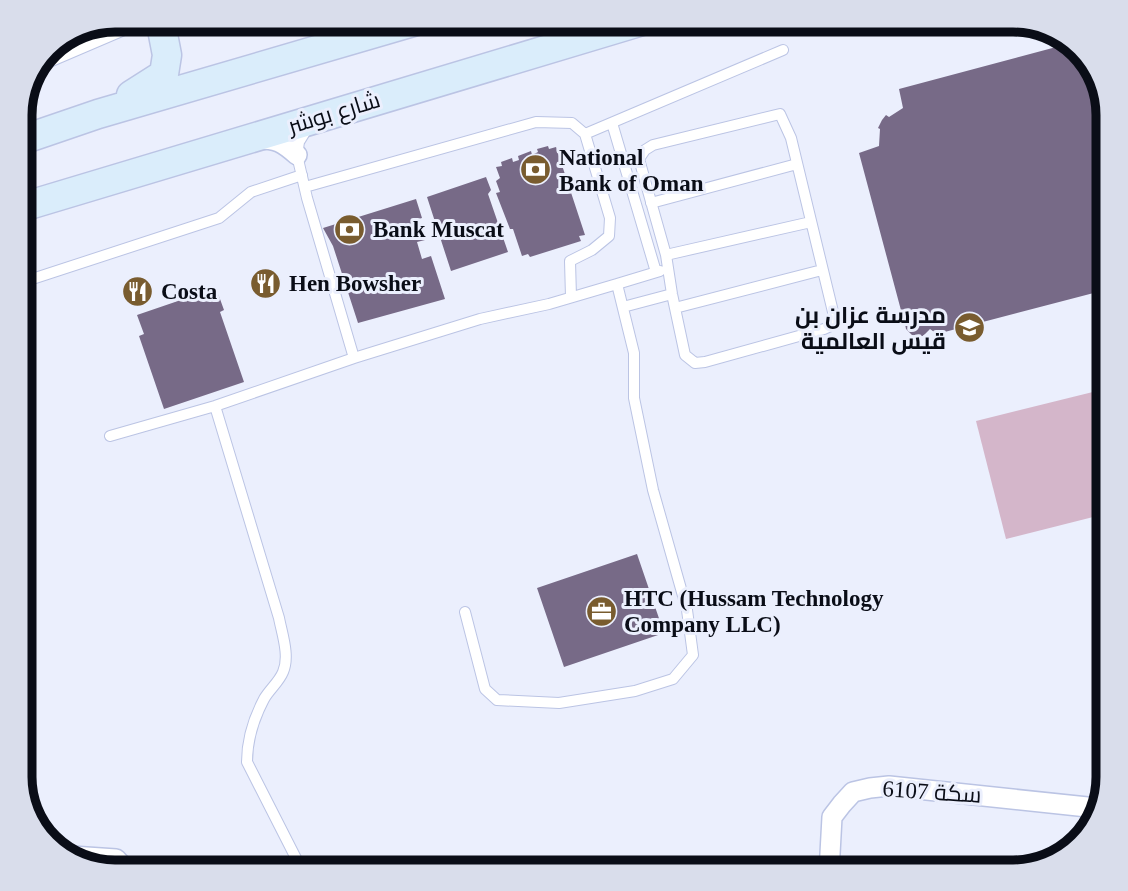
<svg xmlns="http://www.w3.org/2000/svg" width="1128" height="891" viewBox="0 0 1128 891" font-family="'Times New Roman',Cairo,serif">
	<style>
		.green { fill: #d4b6ca }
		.building { fill: #776a87 }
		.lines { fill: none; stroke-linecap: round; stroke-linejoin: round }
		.service-casing { stroke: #bbc4e4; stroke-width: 12 }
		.minor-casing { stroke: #bbc4e4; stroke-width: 22 }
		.secondary-casing { stroke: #bbc4e4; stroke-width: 31 }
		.service { stroke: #fff; stroke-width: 10 }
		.minor { stroke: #fff; stroke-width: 19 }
		.secondary { stroke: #daedfb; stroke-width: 28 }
		.labels { text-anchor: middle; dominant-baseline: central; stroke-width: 6; stroke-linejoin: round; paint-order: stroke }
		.street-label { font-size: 23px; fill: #0a0d17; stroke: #ebeffd }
		.poi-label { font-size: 23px; font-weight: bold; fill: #0a0d17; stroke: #ebeffd; text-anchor: start }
		.rim { fill: none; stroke: #0a0d17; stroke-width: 9 }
	</style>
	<rect width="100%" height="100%" fill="#ebeffd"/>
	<path class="green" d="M1109,388V513L1006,539L976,421Z"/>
	<path class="building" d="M1072,44L1077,45L1096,87L1109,136V289L937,334L930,329L923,336L912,335L906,329L905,324L907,316L902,314L859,153L879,146L880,129L878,128L882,120L886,115L889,117L903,108L899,89L1060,46L1064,49L1067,45Z
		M548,146L549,149L556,147L585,235L579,236L581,241L530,257L528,254L522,256L513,229H510L496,193L500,192L496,181L500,178L496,167L502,166L501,162L512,158L513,162L519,160L518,156L531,151L532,155L538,152L537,149Z
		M486,177L491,190L488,194L508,252L451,271L427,197Z
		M416,199L422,218L418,219L425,240L417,242L422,259L431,256L445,299L358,323L333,246L323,228Z
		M216,288L224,310L220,312L244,382L164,409L139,336L144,334L137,315Z
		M637,554L664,633L564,667L537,588Z"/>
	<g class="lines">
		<defs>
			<path id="service" d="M40,66L150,19
				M780,114L791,138L834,316L833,325L824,329L705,362L695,363L685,355L672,294L666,255L639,159L645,150L653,145Z
				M612,123L656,272
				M307,129L299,142L297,155L307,198L354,358L480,319L549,304L617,284L634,353V398L653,490L687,610L693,655L673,679L635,691L559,703L497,700L485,689L465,612
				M585,134L783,50
				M305,187L536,122L572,123L585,134L610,218L609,236L592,250L570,261L571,297
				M651,203L797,164
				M666,255L811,222
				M23,282L219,218L251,192L302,175
				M617,284L660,271
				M623,307L672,294
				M675,308L822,270
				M215,406L279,618C282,634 290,656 283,672C279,682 269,690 264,699C254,718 247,740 247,762L303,872
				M110,436L215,406L354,358"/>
			<path id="minor" d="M258,139C277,139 282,142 297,155
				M72,856L116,859L128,872
				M829,872L832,817L842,804L853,792L870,788L889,786L1097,808"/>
			<path id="secondary" d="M131,95L164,74L167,55L160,19
				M19,141L98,114L423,19
				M19,208L649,19"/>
		</defs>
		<use href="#service" class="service-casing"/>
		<use href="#minor" class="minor-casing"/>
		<use href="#secondary" class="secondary-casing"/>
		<use href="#service" class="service"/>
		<use href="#minor" class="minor"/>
		<use href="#secondary" class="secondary"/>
	</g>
	<defs>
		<symbol id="bank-disc" viewBox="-11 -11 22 22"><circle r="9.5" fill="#795c2f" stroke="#ebeffd"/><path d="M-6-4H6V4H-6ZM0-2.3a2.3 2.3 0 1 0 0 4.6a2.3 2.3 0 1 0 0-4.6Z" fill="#fff"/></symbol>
		<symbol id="restaurant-disc" viewBox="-11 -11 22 22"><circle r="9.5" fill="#795c2f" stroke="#ebeffd"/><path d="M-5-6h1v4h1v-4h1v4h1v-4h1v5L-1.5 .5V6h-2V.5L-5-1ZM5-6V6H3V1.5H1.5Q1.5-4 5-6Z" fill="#fff"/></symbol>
		<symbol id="school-disc" viewBox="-11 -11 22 22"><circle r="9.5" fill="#795c2f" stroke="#ebeffd"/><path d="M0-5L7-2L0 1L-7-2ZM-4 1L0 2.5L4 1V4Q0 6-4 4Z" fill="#fff"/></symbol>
		<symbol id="office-disc" viewBox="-11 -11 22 22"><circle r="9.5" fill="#795c2f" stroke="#ebeffd"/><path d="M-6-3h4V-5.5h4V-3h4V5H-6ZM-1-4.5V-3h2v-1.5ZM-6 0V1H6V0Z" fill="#fff"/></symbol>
	</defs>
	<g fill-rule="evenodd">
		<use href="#bank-disc" x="518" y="152" width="35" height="35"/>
		<use href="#bank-disc" x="332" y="212" width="35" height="35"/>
		<use href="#restaurant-disc" x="248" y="266" width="35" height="35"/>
		<use href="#restaurant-disc" x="120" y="274" width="35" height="35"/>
		<use href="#school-disc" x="952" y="310" width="35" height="35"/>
		<use href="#office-disc" x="584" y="594" width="35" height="35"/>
	</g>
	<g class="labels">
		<g class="street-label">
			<text transform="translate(334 113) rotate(-17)">شارع بوشر</text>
			<text transform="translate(932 792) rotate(4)">سكة 6107</text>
		</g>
		<g class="poi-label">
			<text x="559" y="157">National<tspan x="559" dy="26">Bank of Oman</tspan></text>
			<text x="373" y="229">Bank Muscat</text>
			<text x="289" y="283">Hen Bowsher</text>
			<text x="161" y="291">Costa</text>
			<text x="946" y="315" text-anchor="end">مدرسة عزان بن<tspan x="946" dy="26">قيس العالمية</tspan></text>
			<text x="624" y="598">HTC (Hussam Technology<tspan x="624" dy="26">Company LLC)</tspan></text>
		</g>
	</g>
	<path d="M0 0H1128V891H0ZM115 32H1013A83 83 0 0 1 1096 115V777A83 83 0 0 1 1013 860H115A83 83 0 0 1 32 777V115A83 83 0 0 1 115 32Z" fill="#d9ddeb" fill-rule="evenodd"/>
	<path class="rim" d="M115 32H1013A83 83 0 0 1 1096 115V777A83 83 0 0 1 1013 860H115A83 83 0 0 1 32 777V115A83 83 0 0 1 115 32Z"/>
</svg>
